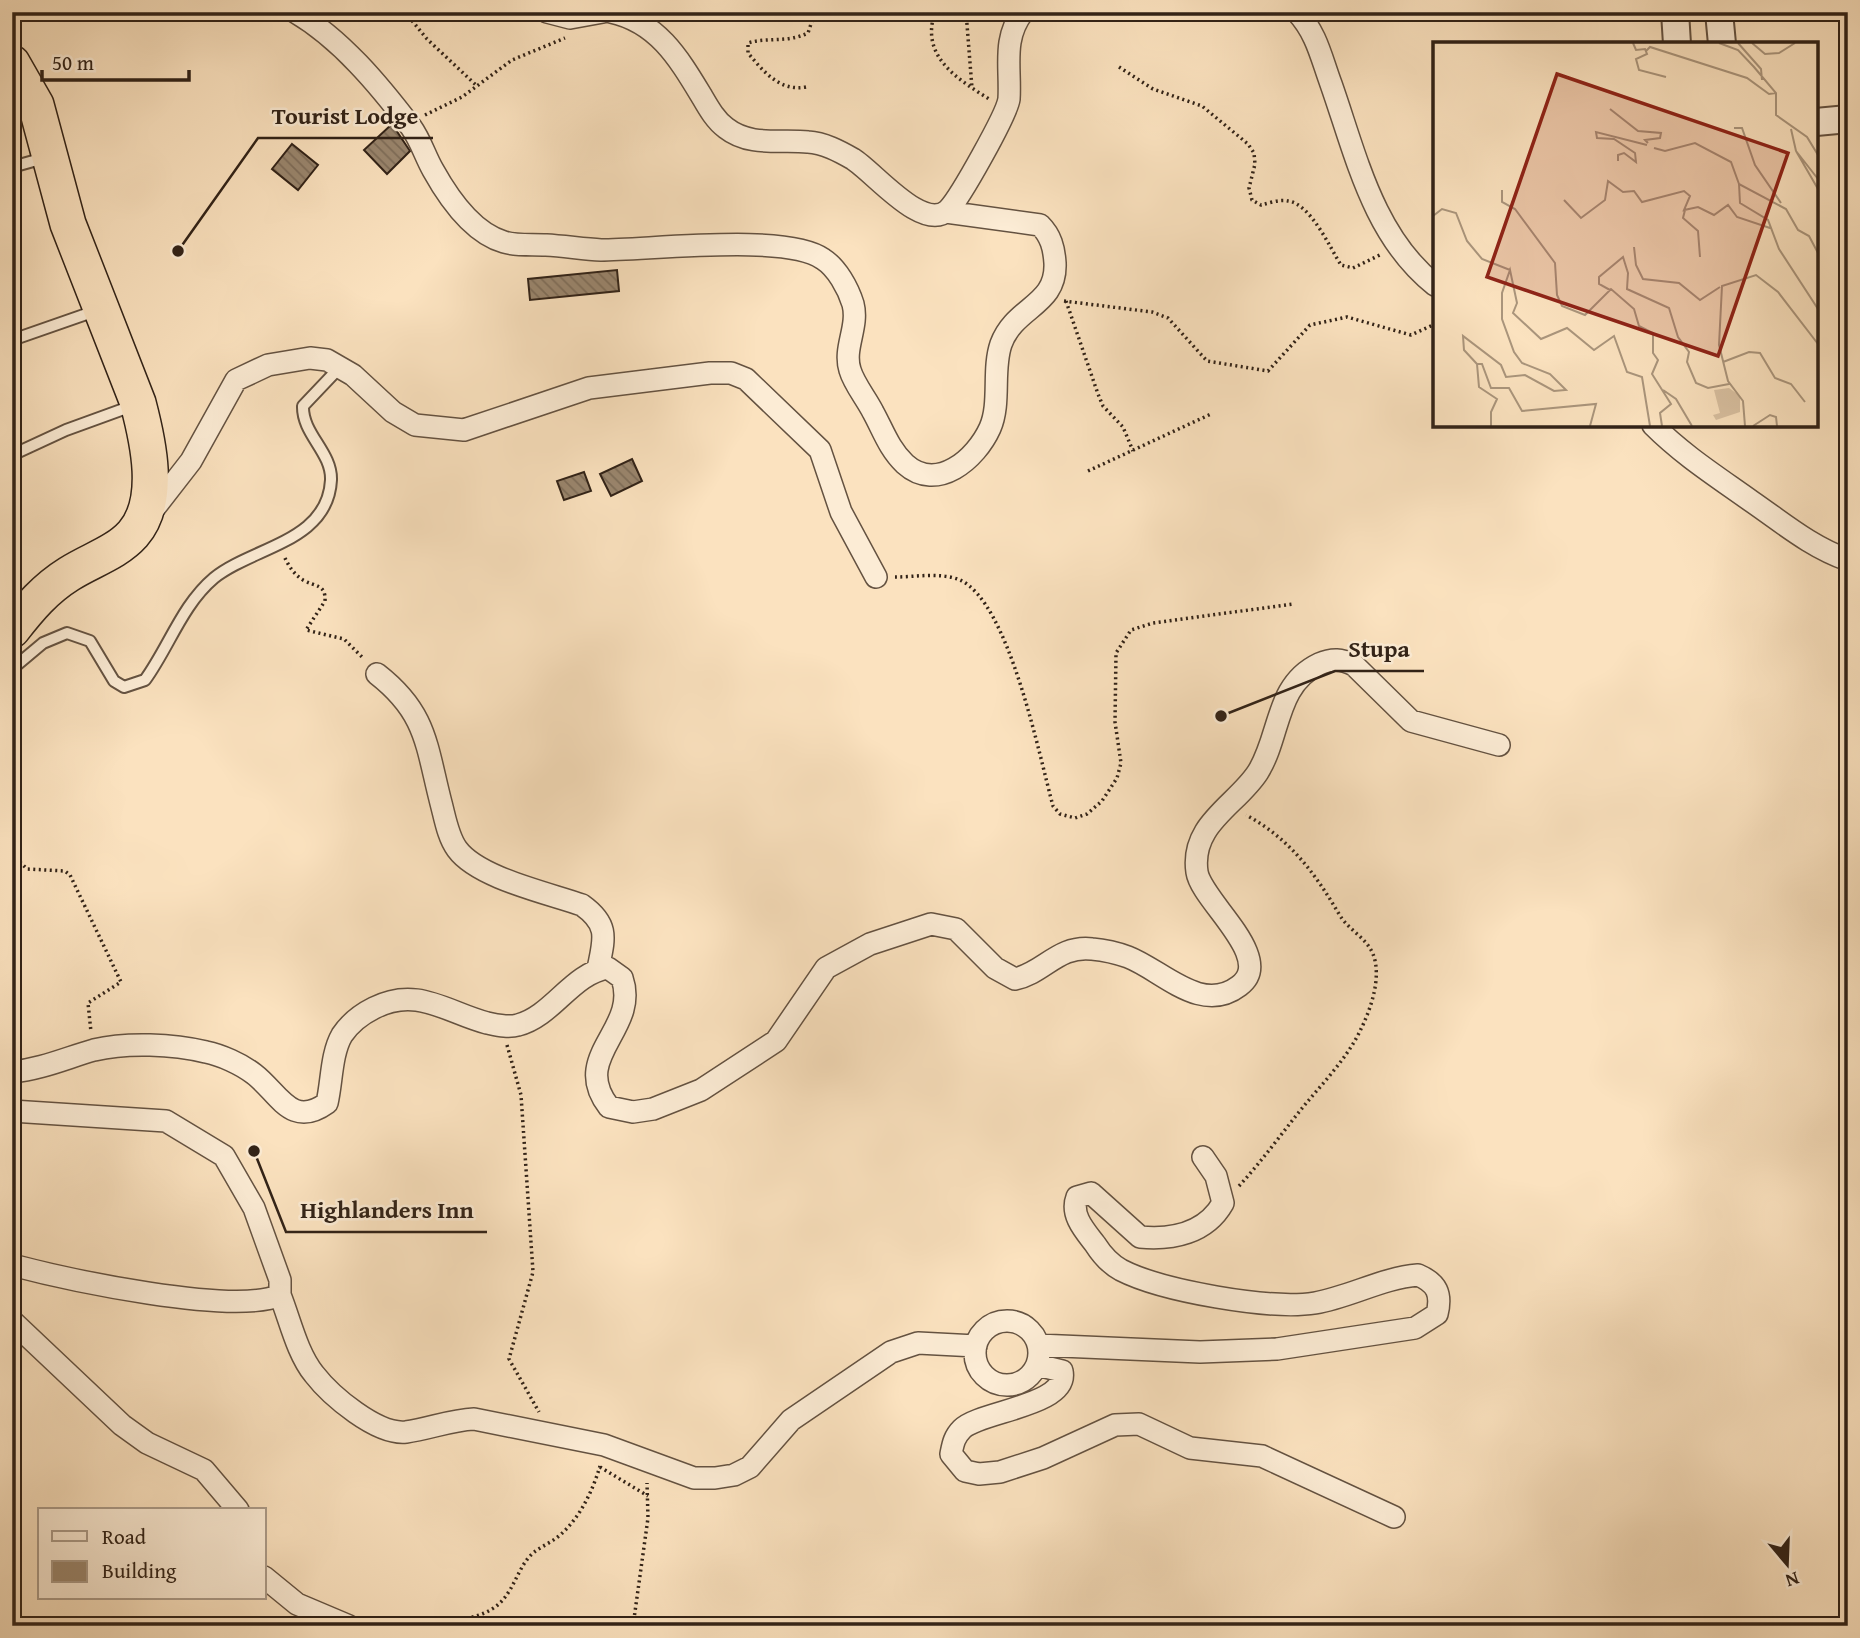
<svg xmlns="http://www.w3.org/2000/svg" width="1860" height="1638" viewBox="0 0 1860 1638" font-family="'Gentium Book Plus',serif">
	<style>
		.building { fill: url(#building-back-hatch); stroke: #312217; stroke-width: 2 }
		.lines { fill: none; stroke-linecap: round; stroke-linejoin: round }
		.service-casing { stroke: #645241; stroke-width: 14 }
		.minor-casing { stroke: #645241; stroke-width: 24 }
		.tertiary-casing { stroke: #645241; stroke-width: 30 }
		.trunk-casing { stroke: #312217; stroke-width: 38 }
		.path { stroke: #312217; stroke-width: 3.5; stroke-dasharray: 2 3.5; stroke-linecap: butt }
		.service { stroke: #fcecd5; stroke-width: 10 }
		.minor { stroke: #fcecd5; stroke-width: 21 }
		.tertiary { stroke: #fcecd5; stroke-width: 26 }
		.trunk { stroke: #fbe2bf; stroke-width: 35 }
		.inset-road { fill: none; stroke: #aa957c; stroke-width: 2 }
		.view { fill: #8f2418; fill-opacity: 0.15; stroke: #8f2418; stroke-width: 3.5 }
		.inset-edge { fill: none; stroke: #312217; stroke-width: 3.5 }
		.leader { fill: none; stroke: #312217; stroke-width: 2.5 }
		.callout-dot { fill: #312217; stroke: #fcecd5; stroke-width: 2.5 }
		.callout-label { font-size: 24px; text-anchor: middle; font-weight: bold; fill: #312217; stroke: #fcecd5; stroke-width: 5; stroke-linejoin: round; paint-order: stroke }
	</style>
	<defs>
		<pattern id="building-back-hatch" width="6" height="6" patternUnits="userSpaceOnUse" patternTransform="scale(1.75)"><rect width="6" height="6" fill="#9a866e"/><path d="M-1 5l2 2M0 0l6 6M5-1l2 2" fill="none" stroke="#7e6d59"/></pattern>
	</defs>
	<rect width="100%" height="100%" fill="#fbe2bf"/>
	<filter id="stains"><feTurbulence type="fractalNoise" baseFrequency=".00286" numOctaves="4"/><feColorMatrix values="0 0 0 0 .2 0 0 0 0 .09 0 0 0 0 .02 0 0 0 .5 -.17"/></filter>
	<radialGradient id="worn" r=".72"><stop offset=".6" stop-color="#630" stop-opacity="0"/><stop offset="1" stop-color="#630" stop-opacity=".3"/></radialGradient>
	<path class="building" d="M392,124L410,151L387,174L364,150Z
		M292,144L318,165L298,190L272,169Z
		M617,270L619,291L530,300L528,279Z
		M632,459L642,481L611,496L600,474Z
		M584,472L591,491L564,500L557,481Z"/>
	<g class="lines">
		<defs>
			<path id="service" d="M12,167L44,158
				M12,340L98,310
				M12,455L66,430L132,406
				M12,669L43,643L67,633L90,641L114,681L124,687L145,680C169,647 182,605 214,578C252,547 328,542 331,480C332,452 302,434 303,406L341,366"/>
			<path id="minor" d="M295,12C341,39 379,85 411,127C421,141 425,156 433,170C448,197 473,233 504,242C517,246 533,244 546,245C564,246 583,249 601,250C650,250 787,233 823,259C837,268 848,288 853,304C859,327 843,348 850,370C854,384 866,398 873,412C883,430 889,449 905,464C937,493 976,459 990,428C1001,403 992,370 1001,344C1015,306 1057,306 1055,263C1054,248 1051,236 1040,225L946,212
				M547,12L570,18L603,12
				M611,12C657,22 678,57 701,95C708,107 715,120 726,128C750,147 781,139 808,142C824,143 839,151 853,159C874,172 923,233 948,210C960,198 1007,114 1009,99C1011,68 1002,39 1023,12
				M1297,12C1317,34 1321,57 1331,84C1356,155 1373,236 1435,285
				M1653,425C1683,455 1716,476 1751,501C1783,523 1811,547 1848,560
				M149,515L191,461L236,380L268,365L310,358L327,360L353,375L393,412L415,425L464,430L589,388L710,373H731L746,379L820,450L841,512L876,577
				M377,674C427,713 426,745 441,803C445,818 448,837 457,849C478,878 548,893 582,905C610,925 604,939 598,969
				M12,1072C42,1069 66,1058 94,1050C127,1042 173,1044 206,1052C221,1055 241,1064 254,1074C279,1093 291,1129 327,1103C332,1082 331,1054 342,1035C350,1023 362,1014 374,1008C417,986 446,1012 487,1023C497,1025 508,1028 518,1025C553,1016 572,973 608,968L622,978C640,1030 569,1056 609,1107L633,1112L653,1109L701,1090L776,1041L826,968L870,944L931,924L956,929L995,968L1015,979C1044,973 1058,945 1092,949C1103,950 1117,953 1128,957C1162,970 1201,1015 1239,986C1277,958 1201,901 1197,872C1190,824 1237,805 1258,772C1281,735 1275,685 1319,664C1333,658 1341,659 1354,665L1411,721L1499,745
				M12,1111L166,1121L224,1156L254,1208L280,1280V1295C234,1316 65,1279 12,1265
				M280,1295C290,1320 297,1353 314,1374C331,1396 377,1435 406,1432C429,1429 450,1420 474,1419L604,1445L694,1478H715L734,1475L750,1467L791,1420L891,1352L918,1343L976,1346
				M12,1321L122,1425L147,1443L204,1470L238,1510
				M975 1353a32 32 0 1 1 64 0a32 32 0 1 1-64 0Z
				M1038,1345L1200,1352L1277,1349L1415,1328L1437,1314C1442,1294 1437,1283 1418,1275C1382,1278 1350,1297 1315,1303C1270,1310 1162,1291 1121,1270C1110,1264 1102,1255 1095,1244C1085,1231 1070,1215 1077,1197L1091,1193L1140,1237C1173,1240 1206,1233 1223,1203L1216,1176L1203,1157
				M1037,1365L1062,1371C1069,1406 980,1411 962,1429C954,1437 953,1444 951,1454L965,1471L979,1474L1000,1472L1043,1458L1115,1425L1139,1424L1190,1448L1262,1456L1394,1517
				M264,1577L297,1604L349,1626"/>
			<path id="tertiary" d="M1675,12L1677,44
				M1719,12L1722,44
				M1816,122L1848,119"/>
			<path id="trunk" d="M12,63L36,105L68,224L138,403C148,441 162,501 133,534C116,553 91,560 69,574C45,589 29,608 12,630"/>
		</defs>
		<use href="#service" class="service-casing"/>
		<use href="#minor" class="minor-casing"/>
		<use href="#tertiary" class="tertiary-casing"/>
		<use href="#trunk" class="trunk-casing"/>
		<path class="path" d="M405,12L427,39L477,86
			M935,12C920,56 956,78 989,99
			M966,12L972,88
			M1119,67L1153,89L1202,106L1248,144L1254,153L1255,164L1249,188L1252,200L1261,205C1269,203 1280,199 1288,201C1311,204 1330,248 1341,265L1353,268L1382,254
			M806,87C780,92 763,71 748,53V43C768,37 787,43 808,33L815,12
			M425,115L462,97L512,60L565,38
			M1064,301L1152,312L1168,318L1207,361L1268,371L1310,325L1347,317L1411,335L1435,324
			M1066,301L1098,394L1103,406L1123,427L1133,451
			M1088,471L1211,414
			M285,558C289,567 295,575 303,580C315,587 326,584 325,601L306,630L344,639L364,659
			M895,577C915,577 941,572 960,580C1009,602 1039,755 1053,806L1060,814L1075,818L1087,814L1102,801L1117,778L1121,763L1115,722L1116,653L1131,630L1153,623L1293,604
			M12,854L27,869L65,871L70,875L121,982L88,1003L91,1032
			M507,1045L521,1095L533,1272L509,1359L539,1412
			M1239,1186C1262,1161 1282,1133 1303,1107C1323,1083 1347,1058 1360,1031C1371,1009 1382,977 1373,954C1366,937 1348,930 1339,914C1315,873 1289,838 1246,815
			M600,1467L648,1496
			M423,1626C444,1621 473,1621 492,1609C512,1597 515,1574 529,1557C538,1547 550,1544 560,1535C580,1518 593,1490 600,1466
			M633,1626L648,1518L647,1483"/>
		<use href="#service" class="service"/>
		<use href="#minor" class="minor"/>
		<use href="#tertiary" class="tertiary"/>
		<use href="#trunk" class="trunk"/>
	</g>
	<g transform="translate(1433 42)">
		<rect width="385" height="385" fill="#fbe2bf"/>
		<path d="M296,346L307,354V370L283,378L280,373L287,371L281,348Z" fill="#d9c1a2"/>
		<path class="inset-road" d="M200,1L203,8L212,7L214,12L203,17L206,28L233,35M286,1L305,8L321,25L343,51V73L374,95L385,113M305,1L328,27L329,38M319,1L332,12L346,11L362,1M213,9L217,5L314,36L336,52L343,51M177,67L205,89L228,91L227,96L212,98L215,101M301,86H309L322,123L348,161M358,87L363,109M221,106L232,109L262,101L298,120L306,142M185,119V113L191,111L203,120L202,111L181,97L164,96L163,90L214,103M385,137L363,109L385,147M69,148V160L82,167L122,221L124,253L129,264L152,273L178,247L201,267L206,284L220,291V311L225,318L219,332L238,362L227,371L229,384M131,158L148,176L172,158L175,139L190,150L201,149L209,160L251,149L257,154L251,168L265,165L281,173L295,163L304,175L337,186M252,168L250,176L265,189L267,215M0,174L9,167L23,171L34,199L49,217L77,228M201,205L203,223L210,237L246,241L267,258L287,245M385,211L376,194L365,188L353,167L306,142L307,161L335,178L346,207L385,267M177,248L166,242V235L190,215L195,231L194,247L236,266L245,295L256,310L254,320L263,341L275,346L296,342M290,320L316,310L327,311L342,336L358,342L372,360M44,322L31,308L30,294L68,323L73,335L92,333L121,349L133,348L117,332L89,321L81,310L69,277V251L77,228L84,261L80,271L108,297L134,286L161,308L181,294L194,330L209,335L217,384M44,322H49L58,346H76L89,369L163,362L157,384M44,322L46,345L64,357L58,370V384M230,348L243,357L259,384M312,384L310,359L295,339L286,303L289,244L323,233L345,250L385,302M320,384L337,373L343,375L344,384"/>
		<path class="view" d="M124,32L355,111L285,314L54,235Z"/>
		<rect width="385" height="385" class="inset-edge"/>
	</g>
	<path class="leader" d="M178 251L258 138H433M1221 716L1335 671H1424M254 1151L286 1232H487"/>
	<g class="callout-dot">
		<circle cx="178" cy="251" r="7"/>
		<circle cx="1221" cy="716" r="7"/>
		<circle cx="254" cy="1151" r="7"/>
	</g>
	<g class="callout-label">
		<text x="345" y="124">Tourist Lodge</text>
		<text x="1379" y="657">Stupa</text>
		<text x="387" y="1218">Highlanders Inn</text>
	</g>
	<rect width="1860" height="1638" fill="none" stroke="#fbe2bf" stroke-width="42"/>
	<rect x="14" y="14" width="1832" height="1610" fill="none" stroke="#312217" stroke-width="3.5"/>
	<rect x="21" y="21" width="1818" height="1596" fill="none" stroke="#312217" stroke-width="2"/>
	<rect x="38" y="1508" width="228" height="91" fill="#fcecd5" stroke="#ab9b89" stroke-width="2"/>
	<rect x="52" y="1531" width="35" height="10" fill="#fcecd5" stroke="#ab9b89" stroke-width="2"/>
	<text x="102" y="1544" font-size="21" fill="#312217">Road</text>
	<rect x="52" y="1561" width="35" height="21" fill="#9a866e" stroke="#ab9b89" stroke-width="2"/>
	<text x="102" y="1578" font-size="21" fill="#312217">Building</text>
	<g transform="translate(1787 1564) rotate(161)" stroke="#fcecd5" stroke-width="5" paint-order="stroke">
	<path d="M0-5L12 26L0 18L-12 26Z" fill="#312217"/>
	<text y="-10" font-size="19" font-weight="bold" text-anchor="middle" fill="#312217">N</text>
	</g>
	<path d="M42 70v10h147v-10" fill="none" stroke="#312217" stroke-width="3.5"/>
	<text x="52" y="70" font-size="21" fill="#312217" stroke="#fcecd5" stroke-width="5" paint-order="stroke">50 m</text>
	<rect width="100%" height="100%" filter="url(#stains)"/>
	<rect width="100%" height="100%" fill="url(#worn)"/>
</svg>
